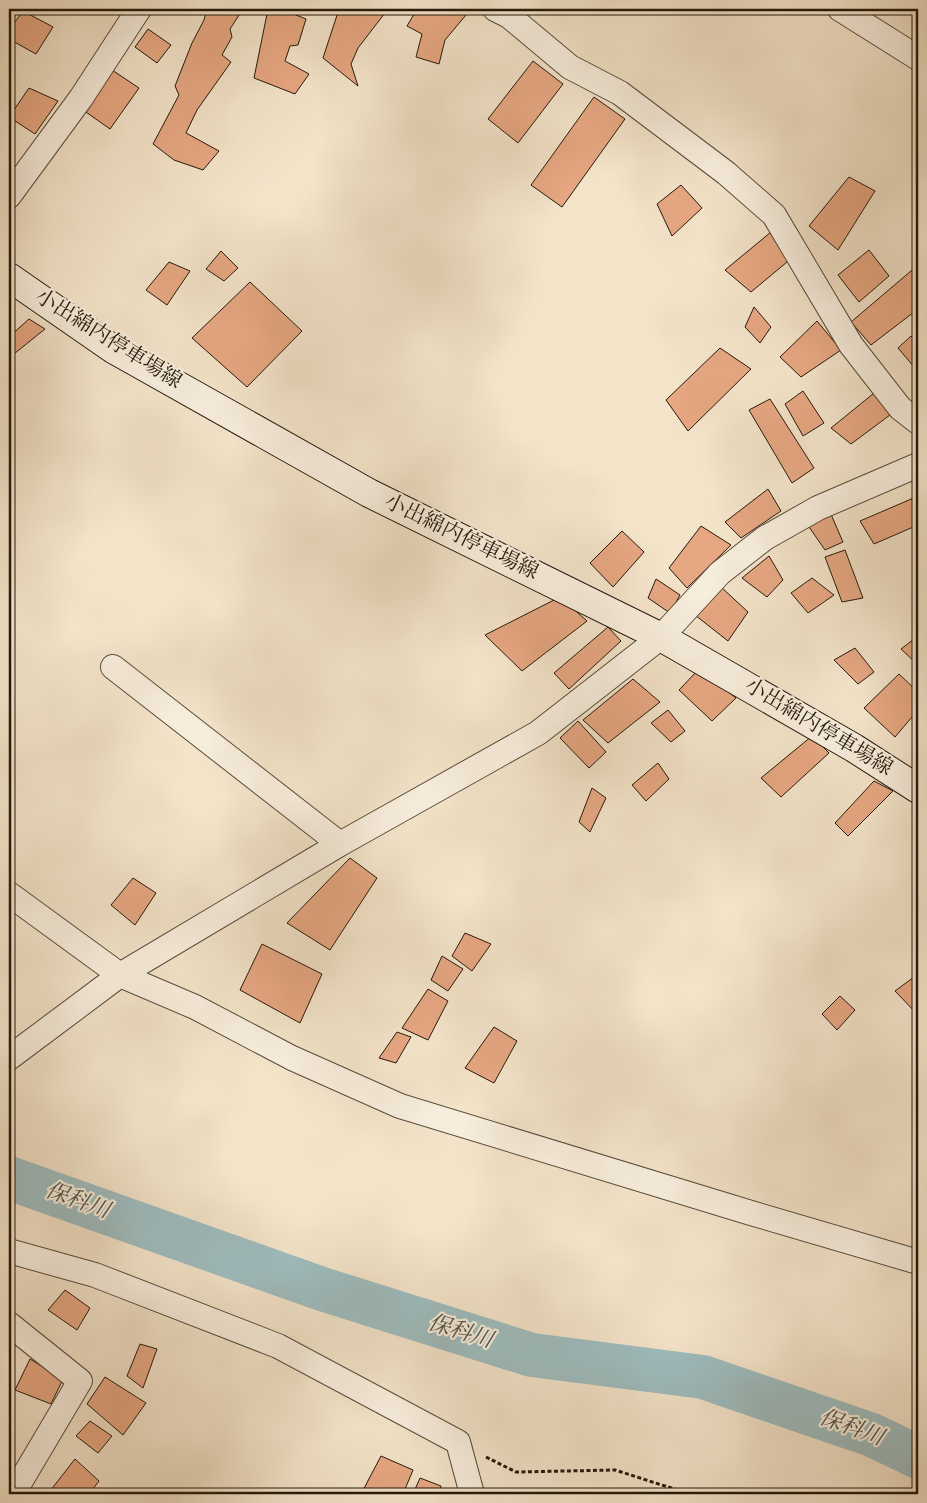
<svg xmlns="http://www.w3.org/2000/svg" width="927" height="1503" viewBox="0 0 927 1503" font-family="'Sorts Mill Goudy','Noto Serif JP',serif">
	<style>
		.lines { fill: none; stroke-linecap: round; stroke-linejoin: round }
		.river { stroke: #9ebcbe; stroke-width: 44 }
		.building { fill: #e6a782; stroke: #24190b }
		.minor-casing { stroke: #584c3a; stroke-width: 26 }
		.secondary-casing { stroke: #24190b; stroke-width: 30 }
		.path { stroke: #24190b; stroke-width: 3; stroke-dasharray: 4 2.5; stroke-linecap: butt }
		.minor { stroke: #f7eddc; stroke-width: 24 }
		.secondary { stroke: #f7eddc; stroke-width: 28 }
		.labels { text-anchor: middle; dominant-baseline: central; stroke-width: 4.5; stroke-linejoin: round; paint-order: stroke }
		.street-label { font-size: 21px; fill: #24190b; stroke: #f7eddc }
		.water-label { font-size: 22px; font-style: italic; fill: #4f524a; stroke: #f7eddc }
	</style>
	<rect width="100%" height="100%" fill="#f3e3c9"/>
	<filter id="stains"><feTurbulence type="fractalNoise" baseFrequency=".004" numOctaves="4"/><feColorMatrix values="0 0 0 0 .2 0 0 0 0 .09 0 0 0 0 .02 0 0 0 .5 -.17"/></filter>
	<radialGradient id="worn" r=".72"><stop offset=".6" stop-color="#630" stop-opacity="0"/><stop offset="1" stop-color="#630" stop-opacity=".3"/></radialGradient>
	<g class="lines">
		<path class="river" d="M9,1178L322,1289L532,1355L703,1377L872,1435L918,1457"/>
	</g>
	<path class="building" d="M207,9H243L230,29L232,37L222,55L231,62L197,110L186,133L219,151L203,170L174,160L153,144L179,95L175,86L192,43L204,20Z
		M268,9H298L296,15L306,19L298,45L290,46L285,61L309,74L295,94L254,78Z
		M339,9H388L358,48L351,64L358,86L323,58Z
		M417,9H449L466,15L445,40L439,64L416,57L422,34L407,26Z
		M23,11L53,27L36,54L9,39V30Z
		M148,29L171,45L157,63L135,47Z
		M533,61L563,84L518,143L488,119Z
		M112,70L139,88L110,129L83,110Z
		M29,88L58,101L35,134L9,117Z
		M594,97L625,119L562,207L531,185Z
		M849,177L875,191L838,250L809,226Z
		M681,185L702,208L672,236L657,204Z
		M771,232L793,257L751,292L725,270Z
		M869,250L889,276L859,302L838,275Z
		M221,251L238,268L224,281L206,269Z
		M169,262L190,271L167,305L146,290Z
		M918,265V309L871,345L851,322Z
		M250,282L302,331L247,387L192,338Z
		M754,307L771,327L760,343L745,327Z
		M29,319L45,329L9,358V337Z
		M817,321L841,350L801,377L780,357Z
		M911,336L918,341V364L915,368L898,348Z
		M720,348L751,369L688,431L666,400Z
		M879,389L894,412L851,444L831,428Z
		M803,391L824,423L803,436L785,404Z
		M770,399L814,468L792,483L749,410Z
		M768,489L781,511L741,538L725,522Z
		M916,497L918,500V525L874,544L860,521Z
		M830,512L843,542L825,550L807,524Z
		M701,526L731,545L687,588L669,568Z
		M622,531L644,552L613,587L590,563Z
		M845,550L863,598L842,602L825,557Z
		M769,556L783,580L767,597L742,578Z
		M812,578L834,595L808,613L791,593Z
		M656,579L680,595L670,613L648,598Z
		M720,586L748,612L728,641L695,615Z
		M560,597L587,621L522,671L485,635Z
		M608,627L621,641L569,689L554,673Z
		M918,636V665L901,649Z
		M855,648L874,672L858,684L834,660Z
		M699,669L736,698L712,721L679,690Z
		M899,674L918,692V710L895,737L864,708Z
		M633,679L660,702L608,743L583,720Z
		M668,710L685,731L671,742L651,723Z
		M578,721L606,752L589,768L560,738Z
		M812,736L829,753L781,797L761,778Z
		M658,763L669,779L646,801L632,785Z
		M874,781L893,791L848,836L835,823Z
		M592,788L606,798L590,832L579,822Z
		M350,858L377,878L330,950L287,923Z
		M133,878L156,893L135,925L111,905Z
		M465,933L491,944L472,971L452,956Z
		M262,944L322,974L300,1023L240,990Z
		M442,956L463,969L448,991L431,980Z
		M914,977L918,981V1015L895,991Z
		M428,989L448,1001L428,1040L402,1028Z
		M840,996L855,1010L837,1030L822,1014Z
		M494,1027L517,1041L494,1083L465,1068Z
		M397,1032L411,1037L396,1063L379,1058Z
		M65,1290L90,1308L77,1330L48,1310Z
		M140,1344L157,1349L143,1388L127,1376Z
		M30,1359L63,1379L51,1404L15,1390Z
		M105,1377L146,1403L123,1435L87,1404Z
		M90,1421L112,1436L98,1453L76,1436Z
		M381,1456L413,1470L403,1494H361Z
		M75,1459L99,1481L89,1494H54L50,1491Z
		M420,1478L441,1486L439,1494H413Z"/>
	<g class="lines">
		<defs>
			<path id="minor" d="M495,9L509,16L570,67L620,93L726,173L774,215L851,345L900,408L918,422
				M840,9L918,58
				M9,196L81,98L139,9
				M113,667L340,844
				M9,894L120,975L195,1007L292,1058L400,1106L751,1213L918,1262
				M9,1058L120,975L340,844L538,733L661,637L720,573L765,538L818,508L918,465
				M9,1251L95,1275L278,1346L458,1442L472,1494
				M9,1324L80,1381L19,1484L9,1490"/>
			<path id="secondary" d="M9,277L113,349L369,493L661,637L854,748L918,789"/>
		</defs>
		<use href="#minor" class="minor-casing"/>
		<use href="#secondary" class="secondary-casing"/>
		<path class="path" d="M486,1457L516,1472L615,1470L690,1494"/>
		<use href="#minor" class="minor"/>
		<use href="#secondary" class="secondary"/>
	</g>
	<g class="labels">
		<g class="street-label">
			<text transform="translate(108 340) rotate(32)">小出綿内停車場線</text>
			<text transform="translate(461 538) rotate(26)">小出綿内停車場線</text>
			<text transform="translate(818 728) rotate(31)">小出綿内停車場線</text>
		</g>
		<g class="water-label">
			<text transform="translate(77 1202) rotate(20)">保科川</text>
			<text transform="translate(460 1333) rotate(17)">保科川</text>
			<text transform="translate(851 1429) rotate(20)">保科川</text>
		</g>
	</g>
	<rect width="927" height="1503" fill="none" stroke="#f3e3c9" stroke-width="30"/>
	<rect x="10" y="10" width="907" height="1483" fill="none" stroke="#24190b" stroke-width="2.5"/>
	<rect x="15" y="15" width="897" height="1473" fill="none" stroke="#24190b"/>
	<rect width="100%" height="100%" filter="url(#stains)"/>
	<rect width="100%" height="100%" fill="url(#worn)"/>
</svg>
